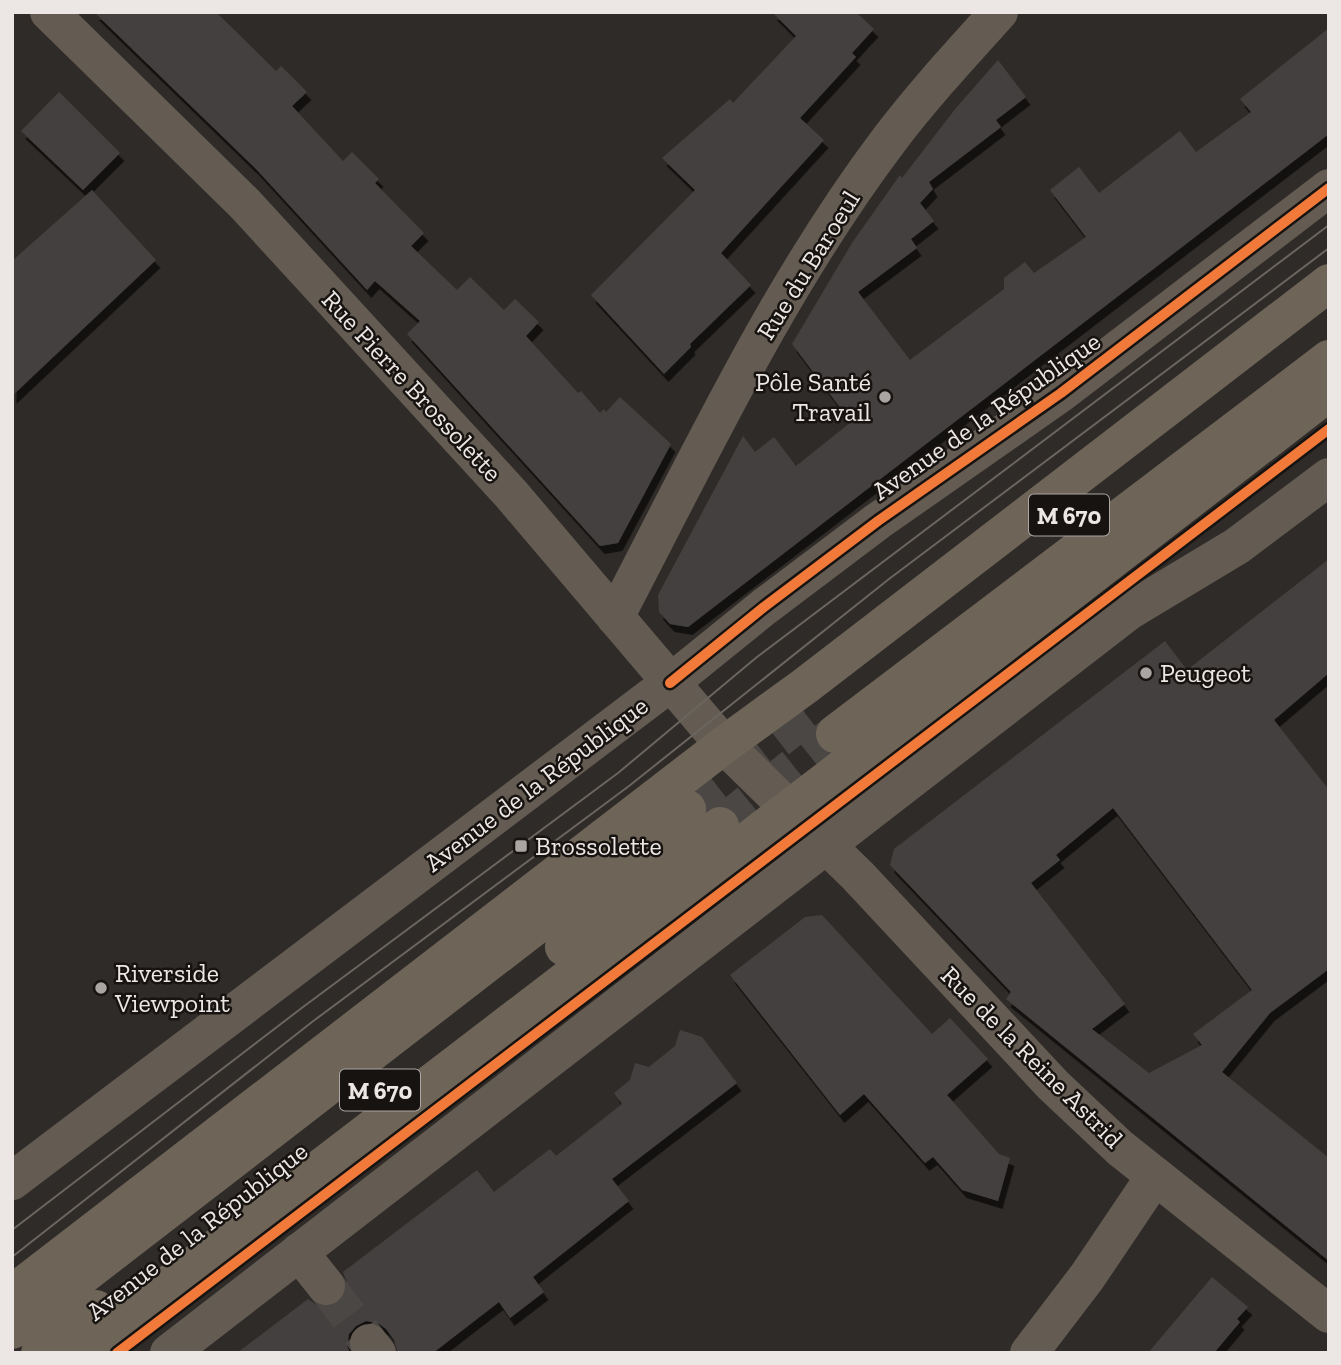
<svg xmlns="http://www.w3.org/2000/svg" width="1341" height="1365" viewBox="0 0 1341 1365" font-family="'Zilla Slab',serif">
	<style>
		.building { fill: #44413f; fill-rule: evenodd; filter: url(#shadow) }
		.lines { fill: none; stroke-linecap: round; stroke-linejoin: round }
		.minor-tunnel { stroke: #4b4744; stroke-width: 38; stroke-dasharray: 38 19; stroke-linecap: butt }
		.major-tunnel { stroke: #4b4744; stroke-width: 38; stroke-dasharray: 38 19; stroke-linecap: butt }
		.minor { stroke: #645c52; stroke-width: 38 }
		.major { stroke: #6e6558; stroke-width: 38 }
		.tram { stroke: #6a655e; stroke-width: 2 }
		.cycleway-casing { stroke: #171311; stroke-width: 15 }
		.cycleway { stroke: #f17a3a; stroke-width: 10 }
		.poi-dot { fill: #aaa5a2; stroke: #171311; stroke-width: 2.5 }
		.labels { text-anchor: middle; dominant-baseline: central; stroke-width: 5; stroke-linejoin: round; paint-order: stroke }
		.shield { fill: #171311; stroke: #aca7a5; stroke-width: 2 }
		.shield-label { font-size: 24px; font-weight: bold; fill: #ece7e4 }
		.street-label { font-size: 26px; fill: #ece7e4; stroke: #171311 }
		.poi-label { font-size: 26px; fill: #ece7e4; stroke: #171311; text-anchor: start }
	</style>
	<defs>
		<filter id="shadow"><feDropShadow dx="4.5" dy="8" stdDeviation="0" flood-color="#0009"/></filter>
	</defs>
	<rect width="100%" height="100%" fill="#2f2b28"/>
	<path class="building" d="M94,12H216L276,71L281,66L307,92L292,106L343,161L352,152L379,179L375,183L424,233L411,246L457,290L470,277L504,310L515,299L539,322L526,336L578,393L581,391L600,413L604,409L606,412L620,397L671,444L618,543L600,546L407,334L420,321L375,281L367,290L256,169Z
		M772,12H856L874,29L852,53L856,57L800,118L824,140L721,253L751,285L690,344L691,347L664,374L591,295L695,190L662,158L730,99L733,103L796,36Z
		M1329,28V134L688,627L670,624L659,612L658,595L743,436L755,452L774,437L796,466L851,422L792,344L852,243L900,175L902,178L956,108L998,60L1026,97L996,120L1001,127L929,182L933,189L920,203L934,221L911,239L917,248L858,292L910,360L1004,289V278L1025,262L1034,273L1086,237L1050,190L1079,167L1099,193L1180,131L1196,152L1251,112L1240,99Z
		M59,92L120,153L83,190L21,131Z
		M92,190L156,260L12,396V261Z
		M1329,559V673L1274,720L1329,790V969L1270,1013L1222,1072L1329,1158V1261L1006,999L1011,992L890,865L894,849L1165,641L1187,670ZM1113,808L1252,990L1193,1034L1202,1045L1149,1073L1092,1029L1125,1004L1031,883L1060,860L1056,855Z
		M822,915L932,1034L950,1018L988,1059L947,1095L999,1154L1010,1158L998,1201L962,1190L933,1157L925,1163L864,1094L840,1115L730,975L805,917Z
		M680,1030L702,1037L737,1083L612,1179L629,1201L533,1277L544,1292L510,1318L499,1302L433,1353H398L394,1340L386,1329L378,1323L366,1321L356,1326L349,1334L347,1346L350,1353H237L308,1299L319,1307L329,1308L339,1303L347,1293V1282L343,1272L477,1170L494,1192L550,1149L556,1156L622,1104L614,1093L630,1080L635,1063L649,1067L675,1046Z
		M1212,1277L1248,1307L1237,1319L1240,1322L1214,1353H1148Z"/>
	<g class="lines">
		<path class="minor-tunnel" d="M326,1286L369,1343"/>
		<path class="major-tunnel" d="M687,809L810,714
			M720,826L835,734"/>
		<path class="minor" d="M49,12L245,204L511,494L724,745L858,876L1053,1085L1120,1148L1329,1314
			M615,617C700,455 778,287 889,140C923,95 961,54 999,12
			M12,1181L670,683L764,607L878,521L1061,393L1329,188
			M299,1252L326,1286
			M369,1343L377,1353
			M169,1353L1129,611L1237,546L1329,477
			M1029,1353L1087,1277L1155,1176"/>
		<path class="major" d="M835,734L1329,359
			M564,947L720,826
			M12,1294L724,745L805,686L1329,283
			M12,1330L687,809
			M40,1353L96,1309
			M79,1353L870,747L1329,392"/>
		<path class="tram" d="M12,1230L303,1007L618,773L757,657L1329,225
			M12,1257L312,1022L629,786L889,579L1329,248"/>
		<defs>
			<path id="cycleway" d="M670,683L764,607L878,521L1061,393L1329,188
				M117,1353L1329,429"/>
		</defs>
		<use href="#cycleway" class="cycleway-casing"/>
		<use href="#cycleway" class="cycleway"/>
	</g>
	<g class="poi-dot">
		<circle cx="885" cy="397" r="7"/>
		<circle cx="1146" cy="673" r="7"/>
		<rect x="514" y="839" width="14" height="14" rx="3.5"/>
		<circle cx="101" cy="988" r="7"/>
	</g>
	<g class="labels">
		<g class="shield">
			<rect x="1029" y="494.5" width="80" height="41" rx="5"/>
			<rect x="340" y="1069.5" width="80" height="41" rx="5"/>
		</g>
		<g class="shield-label">
			<text x="1069" y="515">M 670</text>
			<text x="380" y="1090">M 670</text>
		</g>
		<g class="street-label">
			<text transform="translate(808 265) rotate(-58)">Rue du Baroeul</text>
			<text transform="translate(412 386) rotate(47)">Rue Pierre Brossolette</text>
			<text transform="translate(986 416) rotate(-35)">Avenue de la République</text>
			<text transform="translate(536 784) rotate(-37)">Avenue de la République</text>
			<text transform="translate(1032 1057) rotate(45)">Rue de la Reine Astrid</text>
			<text transform="translate(197 1231) rotate(-38)">Avenue de la République</text>
		</g>
		<g class="poi-label">
			<text x="871" y="382" text-anchor="end">Pôle Santé<tspan x="871" dy="30">Travail</tspan></text>
			<text x="1160" y="673">Peugeot</text>
			<text x="535" y="846">Brossolette</text>
			<text x="115" y="973">Riverside<tspan x="115" dy="30">Viewpoint</tspan></text>
		</g>
	</g>
	<rect width="1341" height="1365" fill="none" stroke="#ece7e4" stroke-width="28"/>
</svg>
